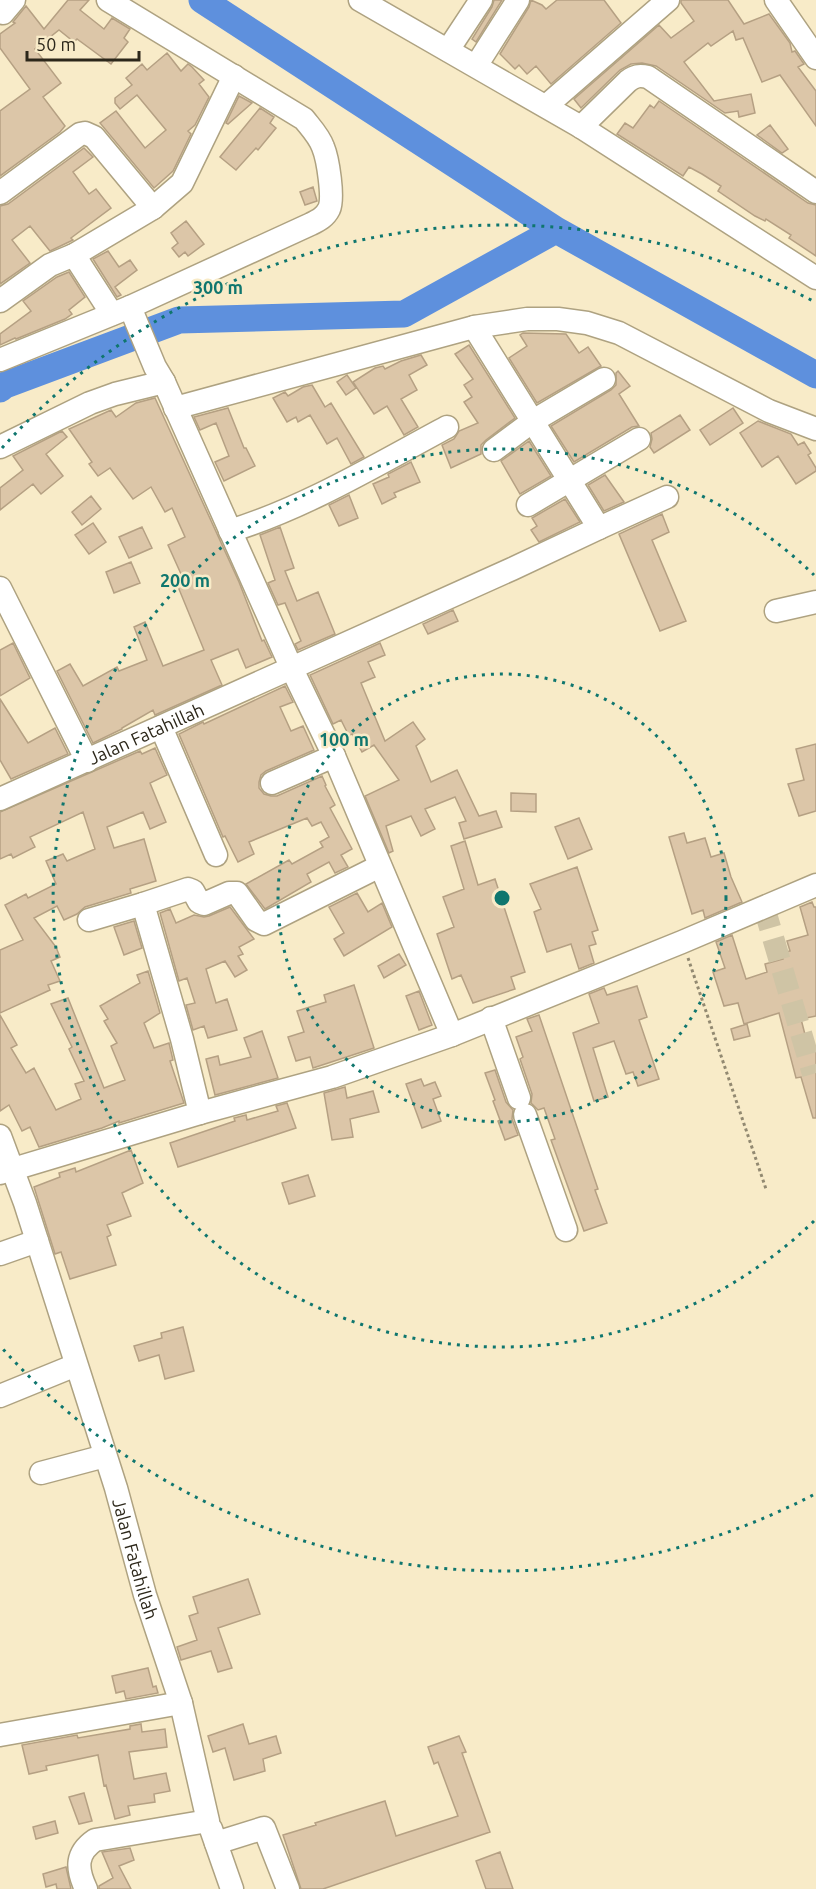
<svg xmlns="http://www.w3.org/2000/svg" width="816" height="1889" viewBox="0 0 816 1889" font-family="Ubuntu,sans-serif">
	<style>
		.lines { fill: none; stroke-linecap: round; stroke-linejoin: round }
		.river { stroke: #5e90dd; stroke-width: 27 }
		.building { fill: #dcc6a8; stroke: #b5a083; stroke-width: 1.5 }
		.minor-tunnel { stroke: #cfc4a5; stroke-width: 22; stroke-dasharray: 22 11; stroke-linecap: butt }
		.minor-casing { stroke: #aea281; stroke-width: 25 }
		.path { stroke: #928971; stroke-width: 3; stroke-dasharray: 3 3; stroke-linecap: butt }
		.minor { stroke: #fff; stroke-width: 22 }
		.ring { fill: none; stroke: #0f766e; stroke-width: 3; stroke-dasharray: 3 6 }
		.labels { text-anchor: middle; dominant-baseline: central; stroke-width: 5; stroke-linejoin: round; paint-order: stroke }
		.street-label { font-size: 18px; fill: #2c271a; stroke: #f8ebc8 }
		.centre { fill: #0f766e; stroke: #f8ebc8; stroke-width: 3 }
		.ring-label { font-size: 18px; text-anchor: middle; font-weight: bold; fill: #0f766e; stroke: #f8ebc8; stroke-width: 5; stroke-linejoin: round; paint-order: stroke }
	</style>
	<rect width="100%" height="100%" fill="#f8ebc8"/>
	<g class="lines">
		<path class="river" d="M202,0L556,230L816,375
			M0,389L5,385L179,320L404,314L556,230"/>
	</g>
	<path class="building" d="M68,0H89L80,10L104,29L112,18L130,29L124,38L128,42L111,64L77,39L74,42L59,30L35,49L61,83L43,97L65,126L60,132L0,176V111L30,89L0,48V34L15,23L13,22L26,6L44,29Z
		M494,0H502L476,42L472,39L492,7Z
		M531,0L542,5L546,9L557,0H604L621,23L551,84L536,66L527,74L519,65L515,69L500,54L529,7Z
		M681,0H728L744,24L769,14L790,43L792,52L795,51L804,64L798,67L816,91V126L780,75L762,82L743,38L736,40L733,31L711,46L708,43L684,62L714,101L751,94L755,113L739,117L738,111L725,113L656,66L642,63L631,64L620,70L581,108L574,99L659,25L671,38L694,21L681,3Z
		M167,53L181,71L188,64L192,67L204,80L199,84L209,97L195,125L188,131L191,134L173,171L154,188L100,123L116,111L145,148L166,130L137,95L120,109L115,103V98L132,85L126,78L142,64L147,70Z
		M239,96L252,103L228,124L226,123Z
		M659,101L808,203L816,205V256L789,238L791,235L766,219L765,221L755,216L718,191L721,186L702,174L689,167L683,176L617,134L625,123L633,128L650,105L654,108Z
		M260,108L274,117L270,123L276,128L258,150L256,148L236,170L220,157Z
		M770,125L788,149L782,153L757,135Z
		M84,148L93,157L73,172L89,194L96,189L111,208L71,238L73,240L50,251L30,226L12,240L30,263L0,284V206L8,204Z
		M313,187L317,201L305,205L300,192Z
		M186,221L204,244L188,256L185,252L179,257L172,248L178,243L171,233Z
		M108,251L119,267L130,260L137,270L115,287L121,295L117,297L93,259Z
		M69,272L85,297L69,310L72,314L65,319L16,339L15,338L0,345V334L31,311L23,301L57,277Z
		M523,333L566,334L579,353L588,347L601,366L537,403L509,358L527,346L520,335Z
		M469,345L515,418L486,440L481,445V454L451,468L442,445L454,439L459,431L478,423L464,402L472,397L464,385L473,379L455,354Z
		M421,355L427,365L409,375L417,390L401,399L418,427L404,435L387,406L374,414L353,382L375,368L383,366L385,369L401,361Z
		M618,371L630,386L619,394L639,426L632,427L574,462L551,426L611,390L616,385V373Z
		M347,375L356,388L346,395L337,382Z
		M312,385L325,407L331,403L364,457L351,464L337,438L327,444L310,415L298,422L296,417L287,422L273,398L285,392L288,396L303,387Z
		M155,398L239,582L262,641L264,640L272,657L246,668L238,649L211,660L222,685L155,715L153,710L122,728V729L93,743L57,671L70,664L83,686L117,667L119,671L147,660L134,627L145,622L163,666L204,650L174,577L181,574L168,545L185,537L172,508L165,512L151,487L133,499L110,468L98,476L89,464L92,462L69,429L111,410L116,417L136,403Z
		M228,408L244,448H246L255,466L224,481L215,462L229,456L216,423L200,430L194,417Z
		M733,408L743,423L710,445L700,430Z
		M680,415L690,430L654,453L650,447L652,439L651,433Z
		M758,421L791,434L798,445L804,442L811,453L808,455L816,468V471L796,484L778,456L762,467L740,433Z
		M62,431L67,437L46,454L63,476L41,494L33,484L0,510V488L23,470L13,456Z
		M529,441L551,476L520,494L501,461Z
		M411,462L420,482L394,493L396,497L382,504L373,484L389,477L388,474Z
		M605,475L624,502L604,511L588,485Z
		M349,495L358,518L339,526L329,505Z
		M91,496L101,509L82,525L72,512Z
		M565,499L580,522L539,542L531,530L537,526L532,518Z
		M662,514L669,532L652,540L686,621L660,631L619,534Z
		M93,523L106,542L89,554L75,535Z
		M142,527L152,548L129,558L119,537Z
		M280,527L294,568L285,571L297,601L318,592L335,634L298,650L295,644L301,641L285,603L278,605L268,583L275,580L260,535Z
		M131,562L140,583L114,593L106,572Z
		M453,610L458,621L428,634L423,624Z
		M13,643L30,678L0,696V650Z
		M380,643L385,655L368,662L375,677L361,683L385,741L413,722L425,739L416,746L431,782L457,770L479,816L496,811L502,827L464,839L459,823L466,821L455,797L425,809L435,829L421,836L411,816L386,826L393,851L389,853L365,796L399,780L374,745L362,752L352,734L349,736L341,720L333,724L310,675Z
		M285,686L293,702L280,707L291,731L303,726L314,750L266,771L261,775L259,782V788L264,794L271,796H277L322,776L326,785L325,786L335,805L330,808L352,849L341,855L348,867L335,873L329,862L307,874L311,882L265,909L246,884L289,860L292,864L323,847L320,842L329,837L321,822L312,826L307,818L249,842L254,854L238,862L225,836L223,837L179,734L203,722L204,724Z
		M0,699L28,743L55,728L68,754L11,779L0,760Z
		M816,744V811L799,816L788,784L804,780L796,749Z
		M155,748L167,775L150,783L166,822L150,829L143,812L107,827L114,848L144,839L156,881L130,889L131,893L85,907L77,914L64,920L57,906L34,918L56,947L60,957L51,961L60,981L48,985L50,990L0,1013V950L23,940L5,905L26,894L28,898L56,884L46,861L63,854L67,861L95,849L83,812L30,837L35,847L13,858L11,854L0,859V812L140,751L142,754Z
		M511,793L536,794V812L511,811Z
		M579,818L592,849L568,859L555,827Z
		M684,833L687,843L705,838L711,857L724,853L731,877L742,902L705,918L703,910L692,914L669,837Z
		M465,841L478,885L495,879L525,972L511,977L515,989L473,1003L461,975L452,979L437,934L454,927L443,897L464,889L451,846Z
		M577,867L598,930L592,932L596,944L589,946L594,963L579,969L571,944L547,952L534,912L541,909L530,884Z
		M357,893L368,912L382,903L392,927L344,956L334,939L344,933L329,907Z
		M812,902L814,907H816V1016L801,1019L809,1050L816,1048V1118H813L801,1077L796,1078L779,1013L744,1024L738,1003L724,1006L713,972L725,968L716,942L732,935L746,979L767,972L765,964L783,959L781,953L790,951L787,941L808,935L800,907Z
		M230,907L254,939L239,947L243,954L238,956L247,970L235,977L225,961L206,969L216,1003L227,999L237,1030L208,1038L204,1026L193,1030L186,1005L195,1003L187,978L179,981L160,913L170,909L176,923L194,915L204,917L209,916Z
		M134,921L142,948L124,955L114,927Z
		M399,954L406,965L384,978L378,966Z
		M148,971L160,1013L144,1023L154,1048L169,1043L173,1060L170,1061L184,1103L119,1123V1121L102,1128L39,1147L30,1127L22,1131L9,1105L0,1111V1015L17,1045L11,1048L26,1073L34,1068L56,1110L81,1099L75,1084L84,1081L69,1049L72,1047L51,1004L68,998L104,1088L125,1080L111,1046L117,1043L104,1021L108,1019L100,1006L140,983L137,975Z
		M354,985L374,1048L313,1068L310,1057L296,1061L288,1037L304,1032L297,1011L326,1002L324,995Z
		M637,986L647,1017L639,1020L659,1079L638,1086L633,1072L626,1074L614,1041L593,1048L608,1097L594,1101L573,1033L599,1023L589,994L604,988L607,995Z
		M419,991L432,1025L419,1030L406,996Z
		M539,1015L598,1189L595,1190L607,1223L584,1231L551,1140L555,1139L544,1108L538,1110L531,1103L532,1094L520,1059L523,1057L516,1037L532,1031L527,1019Z
		M747,1024L750,1036L734,1040L731,1029Z
		M262,1031L278,1078L215,1095L206,1059L218,1056L220,1065L251,1057L244,1038Z
		M495,1070L506,1102L513,1110L512,1119L518,1135L505,1140L498,1121L500,1120L493,1101L495,1100L485,1073Z
		M421,1079L424,1086L435,1082L441,1096L433,1099L441,1121L422,1128L406,1084Z
		M345,1087L347,1098L373,1091L379,1112L350,1119L353,1137L332,1140L324,1093Z
		M287,1103L296,1128L178,1167L170,1143L235,1121L234,1118L246,1115L247,1120L278,1111L276,1106Z
		M131,1150L143,1183L122,1193L131,1216L107,1225L111,1235L107,1237L116,1265L70,1279L61,1252L55,1254L34,1187L60,1177L59,1173L75,1168L76,1172Z
		M308,1175L315,1196L289,1204L282,1183Z
		M183,1327L194,1371L165,1379L159,1355L139,1361L134,1346L162,1338L161,1333Z
		M248,1579L260,1614L218,1628L232,1668L218,1672L211,1651L181,1660L177,1647L197,1640L189,1616L198,1613L193,1597Z
		M148,1668L153,1687L156,1686L158,1693L126,1699L124,1691L116,1693L112,1676Z
		M141,1724L142,1732L165,1729L167,1747L129,1752L134,1779L166,1773L170,1791L154,1794L155,1802L128,1806L130,1815L115,1819L106,1785L104,1786L98,1755L46,1766L47,1770L29,1774L22,1745L77,1735L78,1738L130,1729V1726Z
		M243,1724L249,1744L276,1736L281,1753L263,1759L265,1771L234,1780L225,1748L213,1752L208,1736Z
		M459,1736L466,1752L462,1753L490,1832L323,1889H301L283,1835L316,1825L315,1823L385,1801L396,1836L458,1816L438,1762L434,1764L428,1747Z
		M84,1793L92,1821L79,1824L69,1797Z
		M55,1821L58,1833L36,1839L33,1827Z
		M130,1848L134,1860L119,1866L131,1889H99V1886L113,1878L102,1852Z
		M500,1852L513,1889H486L476,1861Z
		M66,1867L71,1889H57L56,1884L46,1887L43,1874Z"/>
	<g class="lines">
		<path class="minor-tunnel" d="M764,907L813,1074"/>
		<defs>
			<g id="minor">
				<path d="M360,0L581,127L816,278"/>
				<path d="M776,0L816,58"/>
				<path d="M0,10L3,13L14,0"/>
				<path d="M448,50L481,0"/>
				<path d="M476,66L518,0"/>
				<path d="M546,106L668,0"/>
				<path d="M581,127L628,81C635,76 639,75 648,77L816,192"/>
				<path d="M0,193L80,134L85,133L94,137L153,208L182,183L234,76"/>
				<path d="M74,255L112,314"/>
				<path d="M0,301L50,265L74,255L153,208"/>
				<path d="M130,307L155,367L164,382L291,667L334,756L452,1035"/>
				<path d="M0,360L130,307L311,224C319,220 325,217 329,209C334,198 328,159 323,147C319,136 311,128 304,119L108,0"/>
				<path d="M175,408L474,327L527,319H558L587,323L619,333L769,411L816,429"/>
				<path d="M0,447L90,403L115,394L164,382"/>
				<path d="M494,450L533,421L604,379"/>
				<path d="M528,505L639,439"/>
				<path d="M599,528L667,497"/>
				<path d="M230,531C307,507 376,465 447,427"/>
				<path d="M0,588L87,761"/>
				<path d="M776,611L816,602"/>
				<path d="M161,727L216,855"/>
				<path d="M272,783L334,756"/>
				<path id="s1" d="M0,799L512,569L599,528L474,327"/>
				<path d="M89,920L143,904"/>
				<path d="M491,1018L519,1098"/>
				<path d="M200,1113L182,1039L143,904L188,889L193,891L199,902L204,904L229,893H237L256,920L264,924L380,866"/>
				<path d="M525,1115L566,1230"/>
				<path id="s2" d="M0,1136L25,1203L116,1488L145,1595L181,1703L208,1821L95,1840C76,1853 76,1868 86,1889"/>
				<path d="M0,1173L200,1113L332,1077L452,1035L682,942L816,885"/>
				<path d="M0,1254L37,1241"/>
				<path d="M0,1396L76,1365"/>
				<path d="M41,1473L105,1456"/>
				<path d="M0,1735L181,1703"/>
				<path d="M211,1829L232,1889"/>
				<path d="M216,1843L264,1828L288,1889"/>
			</g>
		</defs>
		<use href="#minor" class="minor-casing"/>
		<path class="path" d="M688,958L766,1189"/>
		<use href="#minor" class="minor"/>
	</g>
	<g class="ring">
		<circle cx="502" cy="898" r="224"/>
		<path d="M814 1221A449 449 0 1 1 814 575"/>
		<path d="M813 1495A673 673 0 0 1 2 1348M2 448A673 673 0 0 1 813 301"/>
	</g>
	<g class="labels">
		<g class="street-label">
			<text stroke="none"><textPath href="#s1" startOffset="160">Jalan Fatahillah</textPath></text>
			<text stroke="none"><textPath href="#s2" startOffset="444">Jalan Fatahillah</textPath></text>
		</g>
	</g>
	<circle cx="502" cy="898" r="9" class="centre"/>
	<g class="ring-label">
		<text x="218" y="294">300 m</text>
		<text x="185" y="587">200 m</text>
		<text x="344" y="746">100 m</text>
	</g>
	<path d="M27 51v9h112v-9" fill="none" stroke="#2c271a" stroke-width="3"/>
	<text x="36" y="51" font-size="18" fill="#2c271a" stroke="#f8ebc8" stroke-width="4.5" paint-order="stroke">50 m</text>
</svg>
